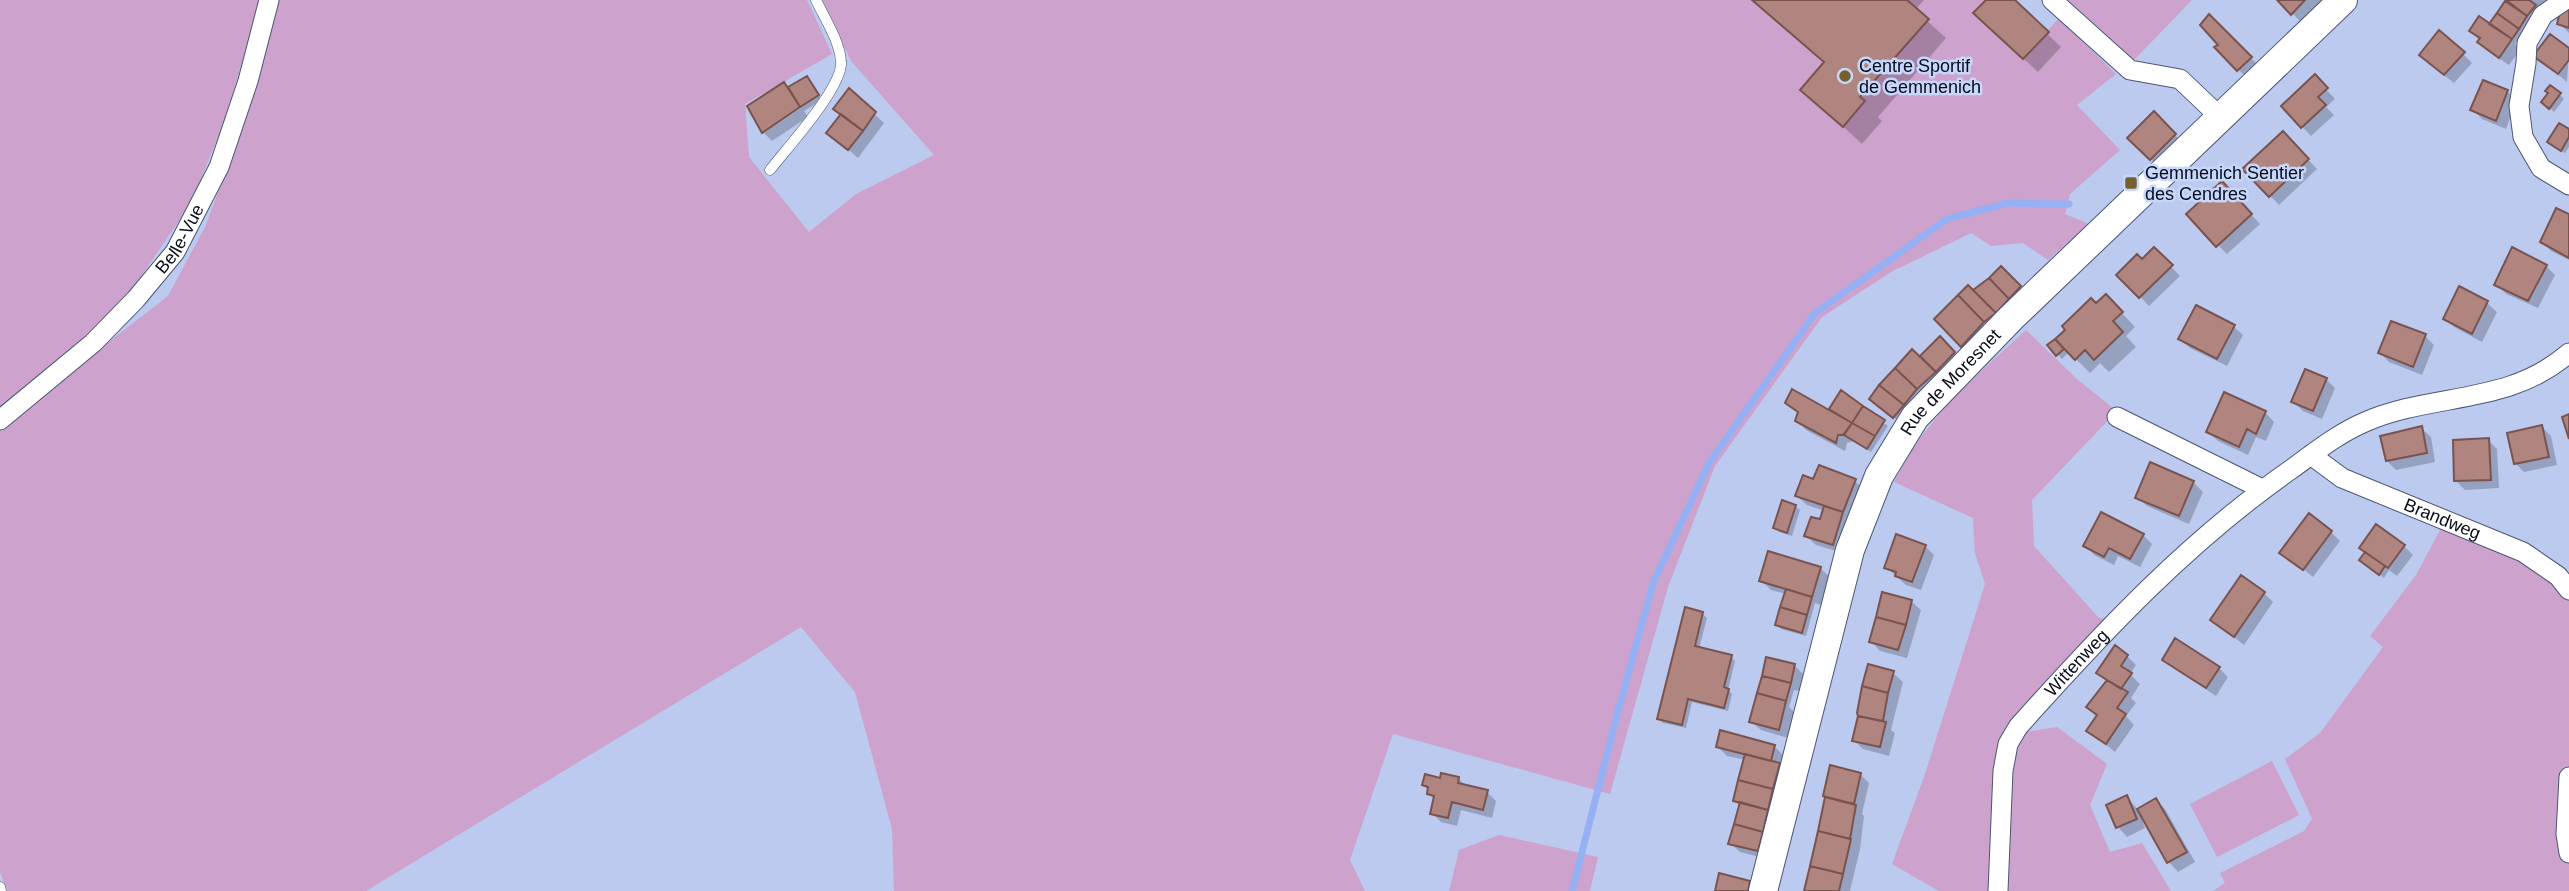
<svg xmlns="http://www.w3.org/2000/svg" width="2569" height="891" viewBox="0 0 2569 891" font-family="Arial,sans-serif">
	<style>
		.green { fill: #cda2cc }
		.shadow { fill: #0003 }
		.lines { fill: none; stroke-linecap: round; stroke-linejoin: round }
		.stream { stroke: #95b1f3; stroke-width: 7 }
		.building { fill: #b08580; stroke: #7a534f; stroke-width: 2 }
		.lane-casing { stroke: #495675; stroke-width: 11 }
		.street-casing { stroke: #495675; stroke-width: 21 }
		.secondary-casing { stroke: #495675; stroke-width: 30 }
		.lane { stroke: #fff; stroke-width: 10 }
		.street { stroke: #fff; stroke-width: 19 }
		.secondary { stroke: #fff; stroke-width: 28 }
		.poi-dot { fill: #75602f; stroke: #c7d7fc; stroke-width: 2.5 }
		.labels { text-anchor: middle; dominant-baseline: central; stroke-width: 5; stroke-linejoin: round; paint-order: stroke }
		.poi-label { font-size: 18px; fill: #070c17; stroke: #c7d7fc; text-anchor: start }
		.street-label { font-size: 18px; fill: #070c17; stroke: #c7d7fc }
	</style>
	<rect width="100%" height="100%" fill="#bbcaee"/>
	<path class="green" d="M0,0H261L225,120L191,203L121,306L0,411Z
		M275,0H807L832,54L745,104L749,157L809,232L856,194L934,155L851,61L821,0H1986L1974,13L2022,59L2059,18L2116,74L2077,105L2120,150L2070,194L2065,214L2089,224L2048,260L2023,243L1991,246L1971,233L1891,272L1822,317L1715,466L1668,587L1610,794L1393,734L1350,860L1365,891H894L892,829L855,692L801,627L366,891H7L0,872V426L168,296L205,227L254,96Z
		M2068,0H2192L2134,60Z
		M2026,330L2078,380L2117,411L2032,500L2034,546L2099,618L2107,619L2001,750L1994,891H1939L1892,864L1924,777L1985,584L1975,553L1973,518L1894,482L1916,443L1954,396Z
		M2446,519L2523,552L2569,590V891H2213L2225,883L2220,873L2304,831L2312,819L2285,759L2320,733L2383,647L2370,636L2416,575Z
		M2057,727L2107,764L2090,805L2110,852L2142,843L2171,891H2007C2008,839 2002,779 2025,732Z
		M2272,761L2299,815L2217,857L2190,804Z
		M1499,835L1598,857L1590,891H1449L1459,850Z"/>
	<path class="shadow" d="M1752,0H1924L1915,10L1946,38L1878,117L1882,121L1862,144L1802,89L1825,63Z
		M1988,0H2012L2061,47L2038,72L1989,27Z
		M2279,0H2321L2322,1L2301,22Z
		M2508,0H2546L2515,44L2520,50L2509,65L2488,51L2471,31L2490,26Z
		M2569,4V33L2559,23Z
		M2210,17L2260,67L2248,79L2217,48L2221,45Z
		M2569,50L2567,82L2535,56Z
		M2463,54L2472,63L2454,83L2430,64Z
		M2315,77L2335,99L2326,107L2334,115L2311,136L2283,107Z
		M807,78L822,100L804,111L808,117L772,141L764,133L808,103L806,101L763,130L784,84L789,89Z
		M849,91L884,123L858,158L829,133L842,115Z
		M2507,91L2516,101L2506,129L2482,119L2472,109Z
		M2560,95L2564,99L2554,112L2547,106Z
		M2154,114L2184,144L2160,168L2130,138Z
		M2569,131V147L2565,153L2553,146Z
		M2283,133L2317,169L2279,205L2245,169Z
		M2231,193L2260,224L2227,254L2218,245Z
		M2569,216V260L2551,251L2542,241Z
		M2154,249L2180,276L2149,306L2119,275L2142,261Z
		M2546,266L2555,275L2538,308L2506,294L2496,284Z
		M2001,268L2023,291L1971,355L1936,319Z
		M2460,288L2487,303L2497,312L2482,342L2454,327L2445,318Z
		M2106,296L2135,327L2126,336L2136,347L2109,372L2100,363L2090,373L2069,352L2062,359L2050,346Z
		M2233,326L2243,335L2227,366L2190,348L2180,339Z
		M2425,336L2434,345L2422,375L2389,362L2380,353Z
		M1940,338L1963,362L1898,421L1875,403Z
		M2326,379L2335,388L2322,419L2303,411L2293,401Z
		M1842,392L1888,426L1871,452L1854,441L1847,443L1845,451L1806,430L1797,420L1799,414L1787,403L1829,412Z
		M2265,412L2274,422L2266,441L2256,437L2248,455L2218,441L2208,432Z
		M2542,427L2551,436L2557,465L2524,472L2515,463Z
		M2421,428L2431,437L2435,462L2396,470L2387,461Z
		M2488,440L2497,449L2499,488L2465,490L2456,481Z
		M2151,464L2193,482L2203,492L2189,524L2147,506L2137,497Z
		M1814,481H1855L1864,490L1843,553L1816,545L1806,536L1821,521L1824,511L1807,505L1797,496Z
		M1795,506L1800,510L1792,536L1779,532L1775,528Z
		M2331,532L2340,541L2313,577L2282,552Z
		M2143,535L2152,544L2140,567L2118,556L2114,565L2094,555L2085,545Z
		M1925,546L1934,555L1921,590L1906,585L1886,567Z
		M2404,546L2413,555L2397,576L2389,570L2384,578L2365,564L2366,553Z
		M1820,568L1830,577L1821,605L1815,603L1806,636L1781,629L1777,624L1786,594L1771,590L1761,580Z
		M2264,593L2273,602L2244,645L2212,620Z
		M1911,601L1921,610L1907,658L1880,651L1871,641Z
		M1702,613L1707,618L1699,649L1731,657L1735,661L1728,690L1732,694L1728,711L1692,702L1686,728L1663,723L1659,719Z
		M2127,656L2136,665L2130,674L2140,684L2131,698L2136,703L2126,716L2134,725L2115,752L2089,731L2098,717L2089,707L2107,682L2098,673Z
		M2164,659L2219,668L2228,677L2216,696L2173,668Z
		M1794,665L1804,675L1800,691L1794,690L1789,707L1794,712L1788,738L1761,730L1751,721Z
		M1869,666L1893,673L1903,682L1891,730L1895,733L1889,756L1863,749L1854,740Z
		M1774,746L1783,755L1767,859L1740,852L1730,843L1740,806L1735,801L1746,760L1727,756L1718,747Z
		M1860,774L1869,783L1862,814L1864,816L1860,849L1850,891H1806L1827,798L1825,796Z
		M1459,779L1467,787L1487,792L1496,801L1492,818L1461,810L1457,826L1441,822L1432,813L1435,800L1424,785Z
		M2127,797L2138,810L2156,800L2165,809L2195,862L2178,872L2169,862L2144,818L2142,820L2145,828L2127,837L2118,827L2108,806Z"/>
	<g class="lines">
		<path class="stream" d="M1572,891L1618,711L1653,583L1709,463L1815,313L1947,219L2008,203L2069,204"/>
	</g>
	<path class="building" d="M1752,0H1907L1929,19L1860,97L1865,101L1843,127L1800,90L1824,62Z
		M1986,0H2015L2049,32L2023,59L1973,13Z
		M2277,0H2305L2291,15Z
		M2506,0H2529L2536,5L2527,16Z
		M2505,1L2527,16L2519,29L2497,13Z
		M2569,2V28L2557,24L2562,3Z
		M2497,13L2519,29L2512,39L2489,24Z
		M2209,14L2252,57L2237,71L2214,47L2218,45L2200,25Z
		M2479,16L2512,39L2499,58L2477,42L2480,38L2469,31Z
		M2439,30L2465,52L2444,75L2419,55Z
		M2550,34L2569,48V60L2558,74L2533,56Z
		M2315,74L2328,88L2318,97L2326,105L2301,128L2281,106Z
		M807,76L819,95L800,107L788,87Z
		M2483,80L2508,90L2496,121L2470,110Z
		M784,82L800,107L762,133L747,106Z
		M2550,85L2561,93L2549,109L2541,102L2548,93L2545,91Z
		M849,88L876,112L863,131L833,109Z
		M2154,111L2176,134L2150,160L2127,138Z
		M841,114L863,131L848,150L826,133Z
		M2559,123L2569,129V137L2561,151L2547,142Z
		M2283,131L2309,159L2269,197L2242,169Z
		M2222,181L2252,214L2216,247L2186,214Z
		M2556,208L2569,214V258L2540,242Z
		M2154,247L2173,265L2139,298L2116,275L2137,254L2142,259Z
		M2512,247L2547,265L2528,301L2494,285Z
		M2001,266L2021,286L2009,299L1989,278Z
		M1989,278L2009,299L1996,313L1973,290Z
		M1968,285L1996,313L1984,322L1958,295Z
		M2459,286L2488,301L2472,334L2443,319Z
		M2106,294L2123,312L2113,321L2123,332L2094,360L2085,350L2075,360L2055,339L2065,330L2062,326L2091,298L2096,303Z
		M1958,295L1984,322L1961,347L1934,319Z
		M2196,305L2235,325L2217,359L2178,339Z
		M2391,321L2426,334L2413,367L2378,353Z
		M1940,336L1955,352L1936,372L1920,356Z
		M2055,339L2064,349L2056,356L2047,345Z
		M1912,349L1936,372L1917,389L1895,368Z
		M1895,368L1917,389L1904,405L1879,385Z
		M2305,369L2327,378L2313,411L2291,402Z
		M1879,385L1904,405L1893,418L1869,399Z
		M1792,389L1852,423L1843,435H1838L1836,443L1795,421L1798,412L1785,403Z
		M1841,390L1863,406L1852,423L1829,409Z
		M2224,392L2266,411L2256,434L2247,429L2239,447L2206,432Z
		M1863,406L1885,420L1875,436L1852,423Z
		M2569,414V439L2562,417Z
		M1852,423L1875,436L1867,449L1844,435Z
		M2542,425L2549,457L2514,464L2507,433Z
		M2422,426L2427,453L2386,461L2380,436Z
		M2489,438L2491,480L2454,481L2453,440Z
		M2150,462L2194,481L2179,516L2135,498Z
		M1819,465L1856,479L1843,512L1795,496L1803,475L1813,479Z
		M1782,500L1796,505L1787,533L1773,528Z
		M1824,506L1843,512L1833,545L1804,536L1811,517L1820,519Z
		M2101,512L2144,534L2130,559L2109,548L2104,557L2083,546Z
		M2309,513L2332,531L2303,570L2279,553Z
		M2376,524L2405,545L2388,568L2359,548Z
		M1896,534L1926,545L1912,582L1895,576L1896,572L1884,568Z
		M1768,551L1821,567L1812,597L1759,581Z
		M2365,552L2385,566L2379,575L2359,560Z
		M2241,575L2265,592L2234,637L2210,620Z
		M1786,589L1812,597L1807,615L1780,607Z
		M1882,592L1912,600L1906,625L1876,617Z
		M1685,607L1703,612L1695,646L1732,655L1724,687L1729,689L1724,708L1688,699L1682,725L1657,719Z
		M1780,607L1807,615L1802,633L1775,625Z
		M1876,617L1906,625L1898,650L1869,642Z
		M2175,638L2220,667L2206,688L2162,660Z
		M2115,645L2128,655L2121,666L2132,673L2121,689L2096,673Z
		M1766,657L1795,664L1791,683L1762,676Z
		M1868,664L1894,671L1888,693L1862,686Z
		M1762,676L1791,683L1786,701L1757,693Z
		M2107,680L2128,692L2117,708L2126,714L2106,744L2086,731L2097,715L2086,707Z
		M1862,686L1888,693L1883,721L1858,716L1857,713Z
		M1757,693L1786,701L1779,730L1749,722Z
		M1858,716L1886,722L1880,747L1852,741Z
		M1720,730L1775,745L1771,761L1716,747Z
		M1745,754L1780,763L1773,789L1738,780Z
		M1830,765L1861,773L1854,804L1823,796Z
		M1441,773L1459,777L1458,783L1488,790L1483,810L1452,802L1448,818L1430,814L1434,796L1427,794L1428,787L1422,785L1425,774L1440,778Z
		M1738,780L1773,789L1768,810L1733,801Z
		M2127,795L2137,819L2116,828L2106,805Z
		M1825,797L1856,805L1850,839L1818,831Z
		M2156,798L2187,852L2167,863L2137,809Z
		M1740,802L1768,810L1763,832L1734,824Z
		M1734,824L1763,832L1758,851L1728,844Z
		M1818,831L1851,839L1843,874L1810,866Z
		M1810,866L1843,874L1839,891H1804Z
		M1719,873L1750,881L1748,891H1715Z"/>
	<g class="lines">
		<defs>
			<path id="lane" d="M770,170C787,148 844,86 841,61C839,40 825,19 816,0
				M0,887L1,891"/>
			<g id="street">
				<path d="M2052,0L2130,70L2180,79L2221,118"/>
				<path d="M2565,0L2543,15L2527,43L2526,63L2519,106L2523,137L2541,168L2569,185"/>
				<path d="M2117,417L2262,489"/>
				<path id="s1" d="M0,420L93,343L136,299L175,252L219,167L248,81L269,0"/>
				<path id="s2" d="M2311,455L2342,478L2523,552L2558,576L2569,590"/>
				<path d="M2569,777L2566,834L2569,853"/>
				<path id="s3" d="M1998,891L2003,771L2008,744L2018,727C2103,632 2188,541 2293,468C2315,452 2339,433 2365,422C2434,392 2508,406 2569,353"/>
			</g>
			<g id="secondary">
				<path id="s4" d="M1763,891L1850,550L1879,476L1915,417L2011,318L2343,0"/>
			</g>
		</defs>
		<use href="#lane" class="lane-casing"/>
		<use href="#street" class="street-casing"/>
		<use href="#secondary" class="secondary-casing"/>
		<use href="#lane" class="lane"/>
		<use href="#street" class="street"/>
		<use href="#secondary" class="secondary"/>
	</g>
	<g class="poi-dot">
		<circle cx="1845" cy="76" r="7"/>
		<rect x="2124" y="176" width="14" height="14" rx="3.5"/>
	</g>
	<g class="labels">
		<g class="poi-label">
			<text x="1859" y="66">Centre Sportif<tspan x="1859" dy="21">de Gemmenich</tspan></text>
			<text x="2145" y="173">Gemmenich Sentier<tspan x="2145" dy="21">des Cendres</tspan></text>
		</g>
		<g class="street-label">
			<text stroke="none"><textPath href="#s1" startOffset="257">Belle-Vue</textPath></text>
			<text stroke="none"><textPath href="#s4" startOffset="550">Rue de Moresnet</textPath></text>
			<text stroke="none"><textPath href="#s2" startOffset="147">Brandweg</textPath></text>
			<text stroke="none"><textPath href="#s3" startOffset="254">Wittenweg</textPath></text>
		</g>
	</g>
</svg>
